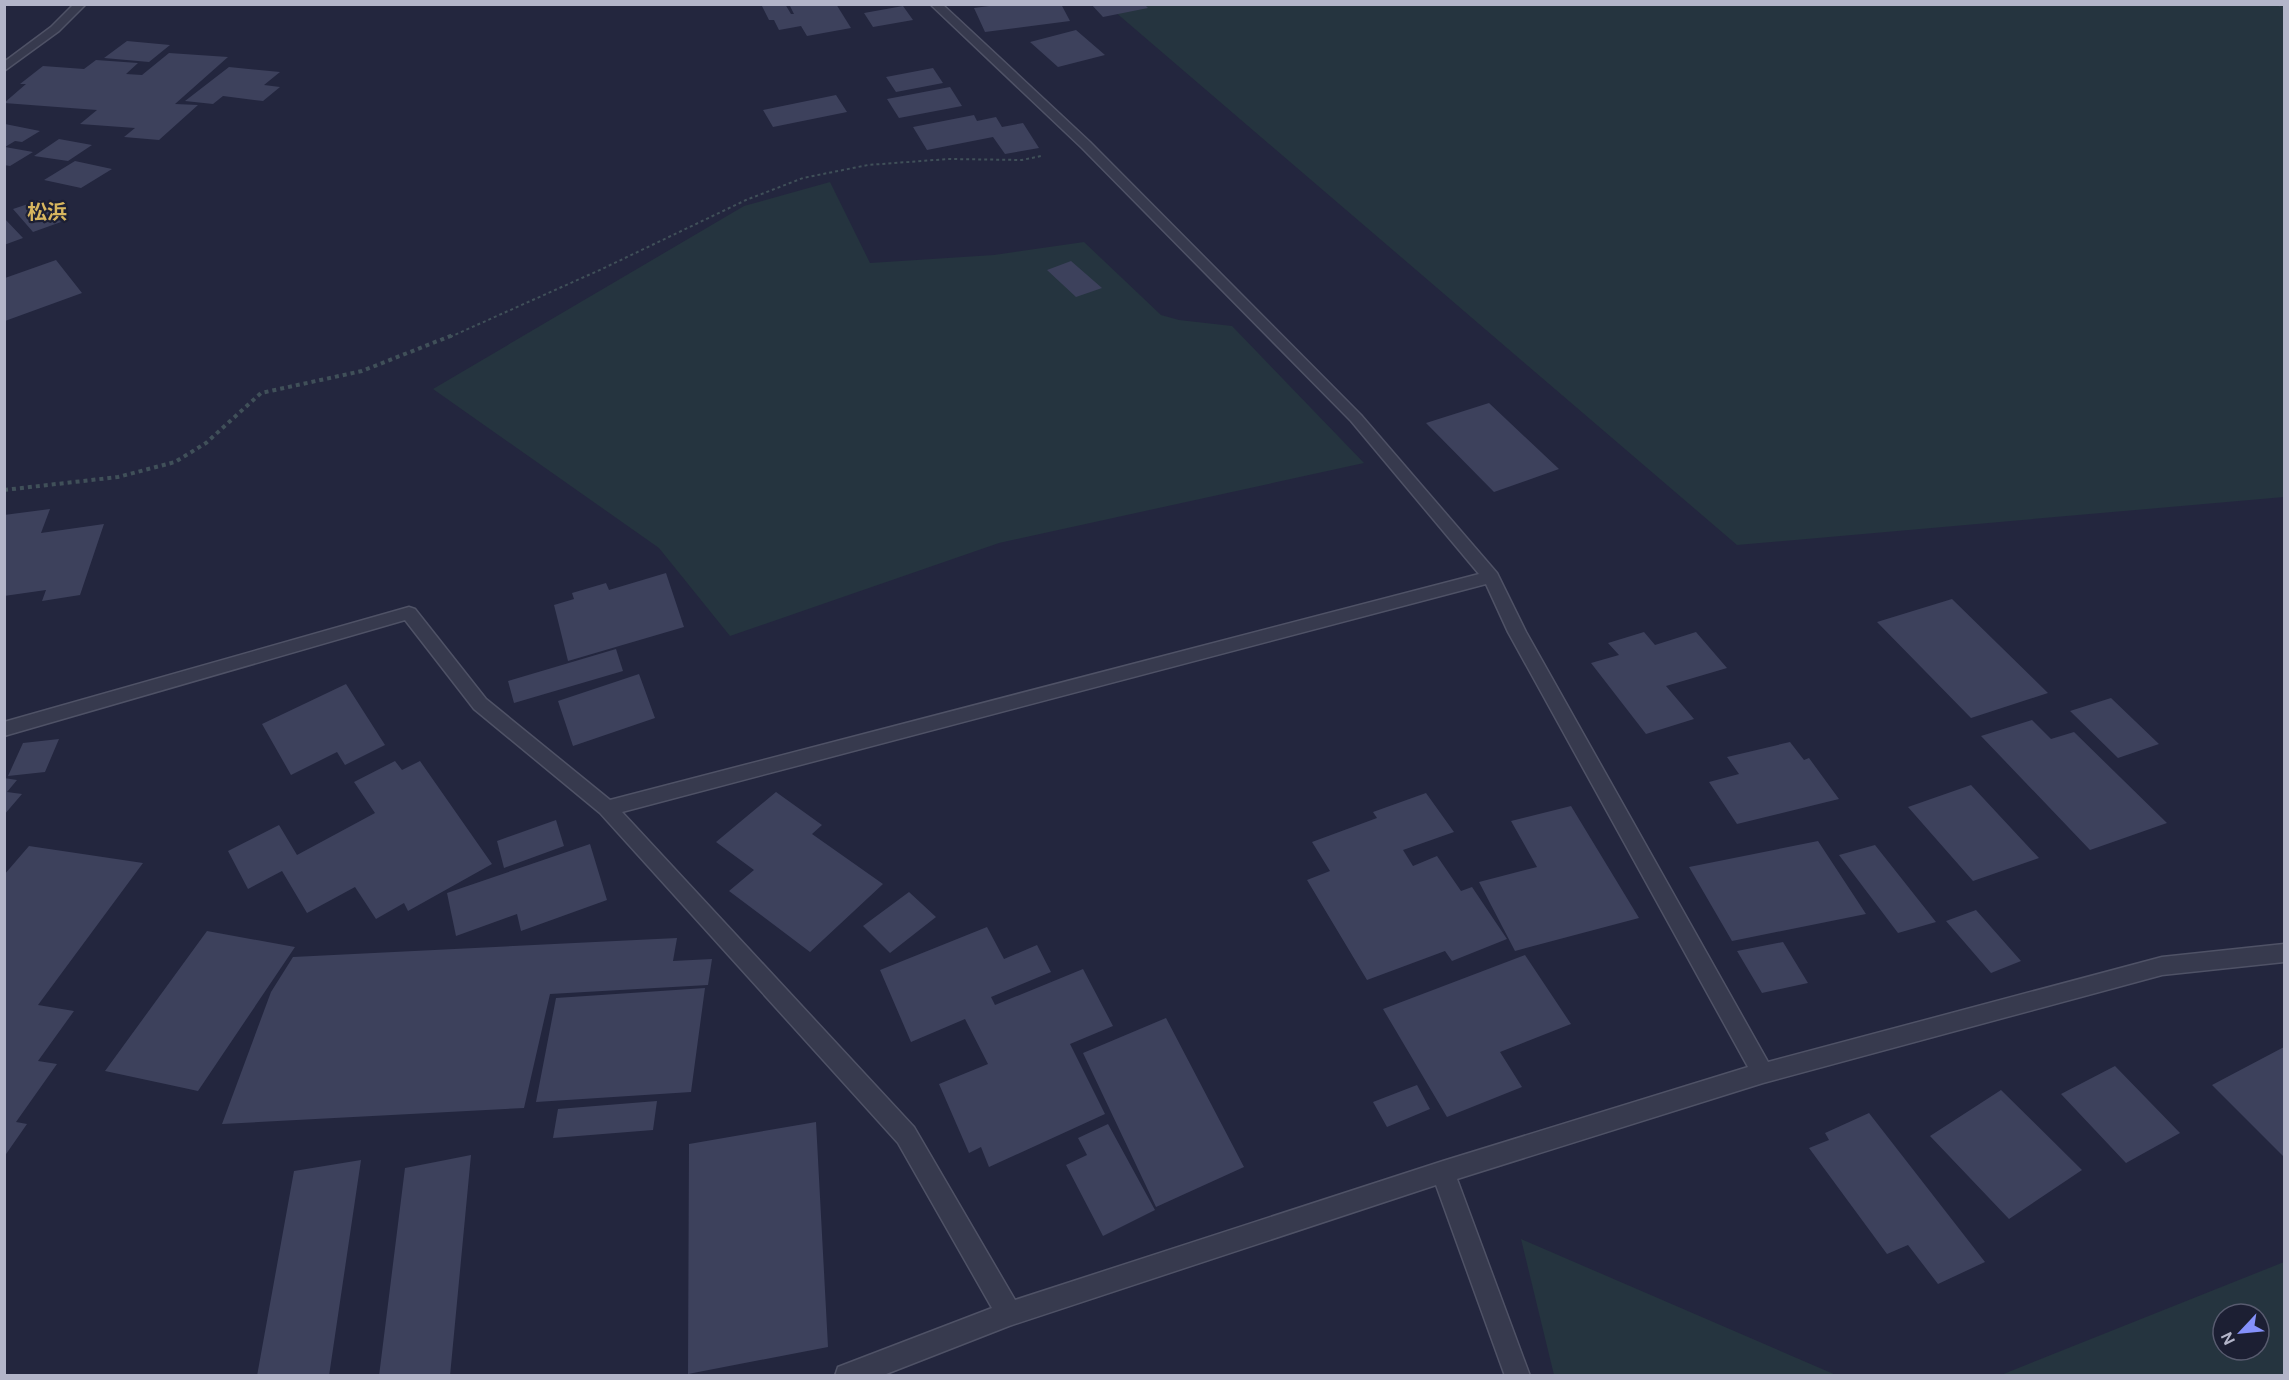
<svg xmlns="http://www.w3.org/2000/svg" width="2289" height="1380" viewBox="0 0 2289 1380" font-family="'DM Sans','Noto Sans JP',sans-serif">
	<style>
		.green { fill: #25343f; fill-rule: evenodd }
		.building { fill: #3d415c }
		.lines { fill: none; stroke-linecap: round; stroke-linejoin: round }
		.minor-casing { stroke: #4f5266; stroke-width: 3 }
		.path-far1 { stroke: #405059; stroke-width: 2; stroke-dasharray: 3 3; stroke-linecap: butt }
		.path { stroke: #405059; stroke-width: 4; stroke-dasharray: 4 4; stroke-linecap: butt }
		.minor { fill: #373a4e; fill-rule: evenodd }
		.labels { text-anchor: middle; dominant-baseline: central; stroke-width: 4.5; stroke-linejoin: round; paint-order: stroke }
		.far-quarter-label { font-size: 20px; font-weight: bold; fill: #d8b75f; stroke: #1c1f33 }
	</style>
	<rect width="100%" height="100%" fill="#23263e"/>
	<path class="green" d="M1107,5H2284V497L1737,545Z
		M830,182L870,263L994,255L1084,242L1161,315L1179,320L1232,326L1364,463L999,543L730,636L659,548L433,389L744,206Z
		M1521,1239L1836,1375H1554Z
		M2284,1262V1375H2001ZM2223,1314H2259V1350H2223Z"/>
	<path class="building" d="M761,4H785L791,14H794L789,4H836L851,28L807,36L801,26L779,30L774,20H769Z
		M1004,4H1061L1070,21L985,32L974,8Z
		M1091,4H1144L1148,8L1103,17Z
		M903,6L913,20L873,27L864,13Z
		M1076,30L1105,55L1058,67L1030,42Z
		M127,41L170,45L149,62L104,58Z
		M169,53L228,57L175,104L198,105L159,140L124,137L135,128L80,124L97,110L4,103L26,84H20L43,66L84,69L96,60L138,63L126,74L142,75Z
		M229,67L280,72L264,85L280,87L263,101L223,96L213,104L185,101Z
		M933,68L943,83L896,92L886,77Z
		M950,87L962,106L899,118L887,99Z
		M836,95L847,112L773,127L763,110Z
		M974,115L977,121L996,117L1002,127L1023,123L1039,148L1005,154L993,137L927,150L913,127Z
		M5,124L40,131L22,142L15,141L5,147L33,152L10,166L4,165Z
		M59,139L92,145L68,161L34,156Z
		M75,161L112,169L81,188L44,180Z
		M40,200L61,222L33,232L13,209Z
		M4,218L23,238L4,245Z
		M56,260L82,293L5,321V278Z
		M1071,261L1102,288L1076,297L1047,270Z
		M1489,403L1559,469L1494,492L1426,423Z
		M50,509L41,533L104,524L80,595L42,601L46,590L4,596V515Z
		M666,573L684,627L568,661L554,605L574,599L572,593L606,583L609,590Z
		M1952,599L2048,693L1971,718L1877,622Z
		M1644,632L1655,645L1696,632L1727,668L1666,686L1694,719L1646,734L1591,663L1619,655L1608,643Z
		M616,649L623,671L514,703L508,681Z
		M639,674L655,718L573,746L558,701Z
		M346,684L385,745L345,765L337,752L291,775L262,724Z
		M2111,698L2159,744L2118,758L2070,711Z
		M2032,720L2051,739L2074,732L2167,823L2090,850L1981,736Z
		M59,739L45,772L8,776L23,743Z
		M1790,742L1804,760L1809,758L1839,799L1737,824L1709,782L1739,774L1727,757Z
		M395,761L402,770L420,761L492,864L408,911L404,903L376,919L355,887L307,913L282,871L248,889L228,851L279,825L297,855L375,813L354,782Z
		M4,778L17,780L7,792L22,794L4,815Z
		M1971,785L2039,858L1973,881L1908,807Z
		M776,792L822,825L812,834L883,884L810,952L729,891L754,870L716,842Z
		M1426,793L1454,832L1403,850L1413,866L1437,856L1461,891L1472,887L1507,939L1452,961L1445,951L1367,980L1307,880L1330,871L1312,842L1377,818L1373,812Z
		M1571,806L1639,918L1515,951L1479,882L1537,867L1511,821Z
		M556,820L564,846L504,868L497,841Z
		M1818,841L1866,914L1732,941L1689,867Z
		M590,844L607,900L521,931L517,914L456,936L447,893Z
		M1875,845L1936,922L1898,933L1839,855Z
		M29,846L143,863L38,1005L74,1011L38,1061L57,1064L16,1122L27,1124L4,1157V875Z
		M909,892L936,917L890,953L863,926Z
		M1976,910L2021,961L1991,973L1946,921Z
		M987,927L1004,959L1037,945L1051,972L991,997L995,1005L1083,969L1113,1026L1070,1044L1105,1114L989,1167L981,1147L969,1153L939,1084L988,1064L965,1019L911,1042L880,970Z
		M207,931L295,947L198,1091L105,1071Z
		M677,938L673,961L712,959L708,985L550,994L524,1108L222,1124L271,992L293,957Z
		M1783,942L1808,983L1762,993L1737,951Z
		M1525,955L1571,1024L1500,1052L1522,1087L1447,1117L1383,1009Z
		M705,988L691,1092L536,1102L556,998Z
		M1166,1018L1244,1167L1156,1207L1083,1053Z
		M2284,1047V1157L2212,1085Z
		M2115,1066L2180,1133L2126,1163L2061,1094Z
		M1417,1085L1430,1109L1387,1127L1373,1102Z
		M2001,1090L2082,1170L2009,1219L1930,1136Z
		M657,1101L653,1130L553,1138L558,1109Z
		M1869,1113L1985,1262L1938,1284L1908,1245L1887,1254L1809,1148L1829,1140L1825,1133Z
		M816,1122L828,1347L688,1374L689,1144Z
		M1108,1124L1155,1210L1103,1236L1066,1165L1087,1155L1078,1138Z
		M471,1155L450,1376H379L405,1168Z
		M361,1160L329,1376H257L294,1171Z"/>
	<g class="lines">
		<defs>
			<path id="minor" d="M74,4H86L59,31L4,71V62L51,27Z
				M930,4H942L1090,142L1361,415L1497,573L1526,632L1768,1062L2162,957L2284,944V962L2162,975L1763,1083L1457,1179L1530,1376H1505L1436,1185L1009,1326L881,1376H835L838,1367L992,1308L898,1143L600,813L474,709L405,620L4,736V722L409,607L415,609L486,699L610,800L1479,574L1351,421L1082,148ZM1486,584L1508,632L1748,1067L1443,1161L1015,1300L914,1127L622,812Z"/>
		</defs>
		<use href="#minor" class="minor-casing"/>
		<path class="path-far1" d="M2278,4L2284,8
			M450,337L602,269L746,200L803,178L868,165L948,159L1022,160L1041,156"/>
		<path class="path" d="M4,490L118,477L175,462L206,443L261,393L362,371L453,335"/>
		<use href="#minor" class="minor"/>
	</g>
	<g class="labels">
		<g class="far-quarter-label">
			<text x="47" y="212">松浜</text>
		</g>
	</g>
	<rect width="2289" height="1380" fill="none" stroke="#b3b5c9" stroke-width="12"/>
	<g transform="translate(2241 1332) rotate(244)"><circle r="28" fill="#1c1f33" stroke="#585b6f" stroke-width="1.5"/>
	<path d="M0-4.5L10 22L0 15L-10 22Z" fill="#8591fb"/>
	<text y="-9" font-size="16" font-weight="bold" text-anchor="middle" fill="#b3b5c9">N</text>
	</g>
</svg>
